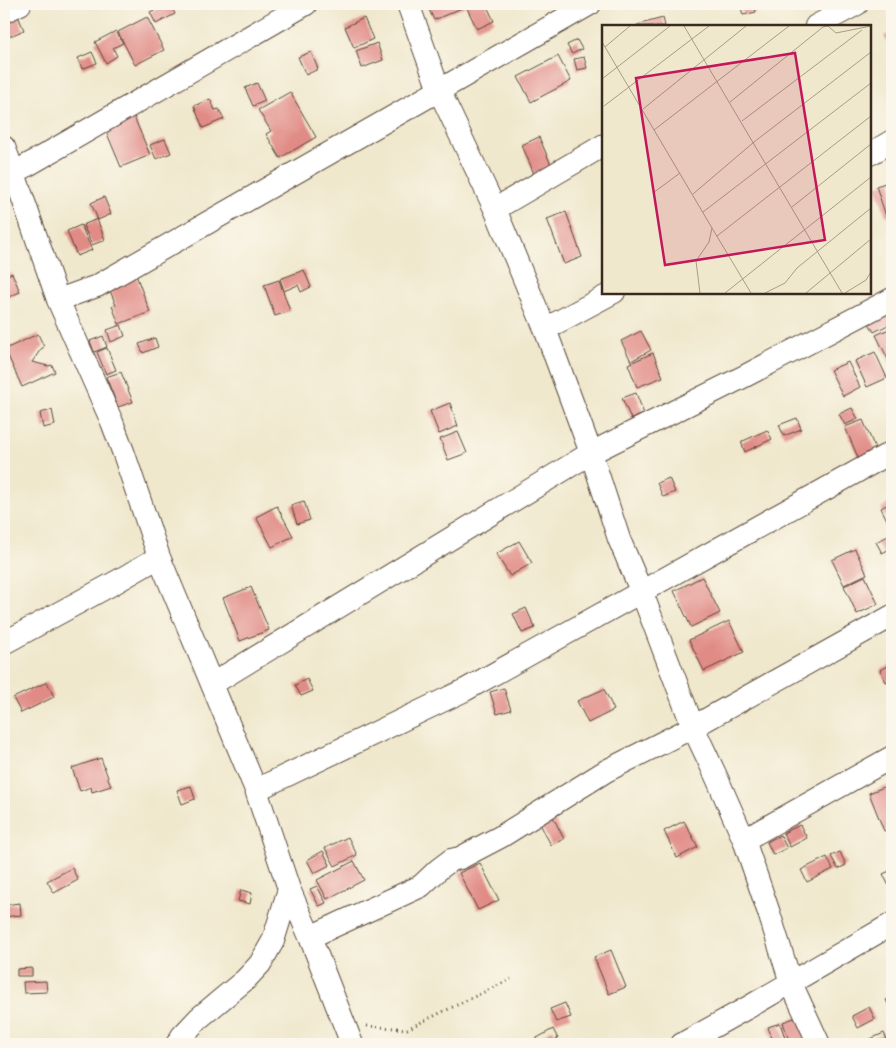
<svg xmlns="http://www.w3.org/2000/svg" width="896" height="1048" viewBox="0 0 896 1048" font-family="Pangolin,sans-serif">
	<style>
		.building { fill: #e18b86 }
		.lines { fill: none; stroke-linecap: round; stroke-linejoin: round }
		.minor-casing { stroke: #564638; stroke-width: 24 }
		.path { stroke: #564638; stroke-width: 3; stroke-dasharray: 1 4; stroke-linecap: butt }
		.minor { stroke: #fff; stroke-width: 22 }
		.inset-road { fill: none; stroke: #a89c87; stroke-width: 1 }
		.view { fill: #c2185b; fill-opacity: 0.15; stroke: #c2185b; stroke-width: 2.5 }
		.inset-edge { fill: none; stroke: #3b2a1e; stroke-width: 2.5 }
	</style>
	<rect width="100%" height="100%" fill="#fbf7ec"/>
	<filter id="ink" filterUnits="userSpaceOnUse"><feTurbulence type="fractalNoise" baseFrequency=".02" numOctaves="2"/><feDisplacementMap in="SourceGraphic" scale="10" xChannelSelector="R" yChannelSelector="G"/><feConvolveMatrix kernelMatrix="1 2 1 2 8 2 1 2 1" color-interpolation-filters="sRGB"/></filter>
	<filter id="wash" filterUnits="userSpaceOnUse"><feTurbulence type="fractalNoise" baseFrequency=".0096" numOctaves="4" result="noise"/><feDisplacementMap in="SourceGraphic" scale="20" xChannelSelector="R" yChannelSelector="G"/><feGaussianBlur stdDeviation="1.12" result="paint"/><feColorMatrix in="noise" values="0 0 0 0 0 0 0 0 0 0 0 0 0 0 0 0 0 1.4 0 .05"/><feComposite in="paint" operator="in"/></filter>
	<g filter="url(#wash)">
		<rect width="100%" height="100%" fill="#f0e8cd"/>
		<g id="blocks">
			<path class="building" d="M167,4H170L175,14L156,24L150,12Z
				M435,4H463L464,7L434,20L428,7Z
				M465,4H486L494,21L477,29Z
				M740,4H754L756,12L743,15Z
				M18,16L24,30L4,39V22Z
				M147,17L164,50L135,65L118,32Z
				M364,18L373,39L354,48L345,27Z
				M663,18L665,26H637V25Z
				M116,31L123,43L113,48L117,56L106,63L95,42Z
				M892,33V53L884,36Z
				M577,40L582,49L572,54L567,45Z
				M377,43L383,60L362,68L356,51Z
				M92,52L97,63L82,69L78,58Z
				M311,52L318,69L306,75L298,57Z
				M558,56L571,81L531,102L518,77Z
				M584,57L587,68L577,70L574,59Z
				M257,83L265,101L253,106L245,88Z
				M290,92L316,137L280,158L266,134L271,131L258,110Z
				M210,99L215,110L219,109L224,119L203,128L194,106Z
				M132,112L150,155L121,167L103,124Z
				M539,137L552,167L534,174L522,145Z
				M165,139L171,153L156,159L150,145Z
				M892,181V214L886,216L876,186Z
				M104,197L111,214L98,220L91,203Z
				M566,212L582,257L564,264L547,219Z
				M97,219L105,240L92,245L83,225Z
				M81,225L92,250L77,256L67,231Z
				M304,270L311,287L301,292L298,285L284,291L280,279Z
				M12,273L20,292L4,299V277Z
				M136,275L150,312L119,324L112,306L116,305L108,286Z
				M279,280L290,311L275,316L264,285Z
				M892,310V323L874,332L867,320Z
				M121,325L125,336L111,342L107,330Z
				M889,329L892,337V367L876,335Z
				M641,331L651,350L631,361L621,341Z
				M38,334L44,347L41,349L32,362L48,366L52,365L55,372L22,387L5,349Z
				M103,336L107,347L94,352L90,341Z
				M155,338L158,347L143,353L139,344Z
				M107,348L116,370L106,374L97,352Z
				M875,352L887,378L867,387L855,361Z
				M653,353L663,377L637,387L628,364Z
				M848,362L860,387L843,396L830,370Z
				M121,372L133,402L118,407L106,377Z
				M636,393L644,414L631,419L622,398Z
				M450,403L458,426L439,434L430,411Z
				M852,408L858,419L845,425L839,414Z
				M52,410L55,425L43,428L40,413Z
				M797,418L801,429L784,436L779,425Z
				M863,420L877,453L859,460L845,427Z
				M767,430L772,439L745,452L741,442Z
				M458,432L467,453L448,460L440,439Z
				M669,478L675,492L663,497L657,483Z
				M304,501L310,520L297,524L291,505Z
				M892,502V525L890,526L881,508Z
				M277,506L293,536L272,547L256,517Z
				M890,535L892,539V548L882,553L876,542Z
				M519,541L532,563L510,576L496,554Z
				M855,549L867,574L844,585L832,560Z
				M865,576L878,604L857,614L844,586Z
				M702,577L720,613L691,627L674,591Z
				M251,587L269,630L240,641L223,598Z
				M526,608L535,628L522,633L513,614Z
				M729,621L744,652L704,671L689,640Z
				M892,664V679L886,682L880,670Z
				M307,679L313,691L301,696L295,685Z
				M47,682L54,697L21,713L13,698Z
				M504,688L511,710L497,714L490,692Z
				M604,689L614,710L588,723L577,701Z
				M101,758L111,786L92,792L91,787L80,791L72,768Z
				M889,785L892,793V828L884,831L869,793Z
				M191,786L195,799L182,804L177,790Z
				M552,815L564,839L551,845L539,822Z
				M684,821L698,847L677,858L664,831Z
				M800,825L807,838L790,847L783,833Z
				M780,835L787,848L773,855L767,842Z
				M348,837L357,855L335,866L325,848Z
				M323,851L330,865L314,873L307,860Z
				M840,852L846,865L838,869L831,856Z
				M827,857L833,869L807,882L801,870Z
				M354,861L364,880L327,899L317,880Z
				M480,863L499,900L478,910L459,873Z
				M72,868L78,880L54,893L47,881Z
				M892,870V892L883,874Z
				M317,886L326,903L319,906L310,889Z
				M241,890L252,893L250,904L238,901Z
				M20,903L21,915L4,917V905Z
				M611,950L626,987L609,994L594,957Z
				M32,968V976H17V969Z
				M46,981L47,992L24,993L23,982Z
				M892,996V1012L886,1000Z
				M565,1003L571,1017L556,1022L550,1009Z
				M869,1007L875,1019L858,1028L852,1016Z
				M800,1016L809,1044H790L783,1022Z
				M780,1023L787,1044H774L768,1027Z
				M553,1029L558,1039L549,1044H531L530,1042Z
				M884,1033L889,1044H859Z"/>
		</g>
	</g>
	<g filter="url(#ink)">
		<use href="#blocks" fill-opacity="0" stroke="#564638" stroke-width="1"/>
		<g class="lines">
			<defs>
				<path id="minor" d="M408,4L439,90L495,209L545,329L591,453L619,539L642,593L693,727L716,776L744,840L769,913L791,983L819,1044
					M4,12L20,4
					M816,26L857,4
					M4,147L14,173L58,300L112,422L124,454L159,557L256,790L289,889L273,941L260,964L245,980L199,1018L182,1036L177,1044
					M870,154L892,141
					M14,173L306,4
					M495,209L604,145
					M58,300L97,286L590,4
					M545,329L614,292
					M4,643L116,582L159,557
					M212,684L591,453L745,376L892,299
					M256,790L465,690L892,452
					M744,840L892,757
					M289,889L310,937L352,1044
					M310,937L421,886L439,869L451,860L460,858L502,836L606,771L693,727L892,616
					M682,1044L747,1008L892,924"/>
			</defs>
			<use href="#minor" class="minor-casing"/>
			<path class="path" d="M367,1026L407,1029L511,979"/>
			<use href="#minor" class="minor"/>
		</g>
	</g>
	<g transform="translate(602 25)">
		<rect width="269" height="269" fill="#f0e8cd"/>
		<path class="inset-road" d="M82,1L240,268M0,17L110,203L107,217L94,236L98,268M3,22L28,1M0,54L68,1M128,77L221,2L226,1L234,8L269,1M2,81L107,1M41,84L144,1M140,96L260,5M52,105L187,1M51,168L78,148M91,169L152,117L269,27M190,182L269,119M101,187L269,58M110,203L149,268M115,211L269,91M123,268L269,152M163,268L183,258L195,243L269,183M204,268L269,214M243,268L264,255L269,247"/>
		<path class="view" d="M193,28L223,215L63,240L34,53Z"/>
		<rect width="269" height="269" class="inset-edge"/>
	</g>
	<rect width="896" height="1048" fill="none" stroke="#fbf7ec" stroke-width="20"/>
</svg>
